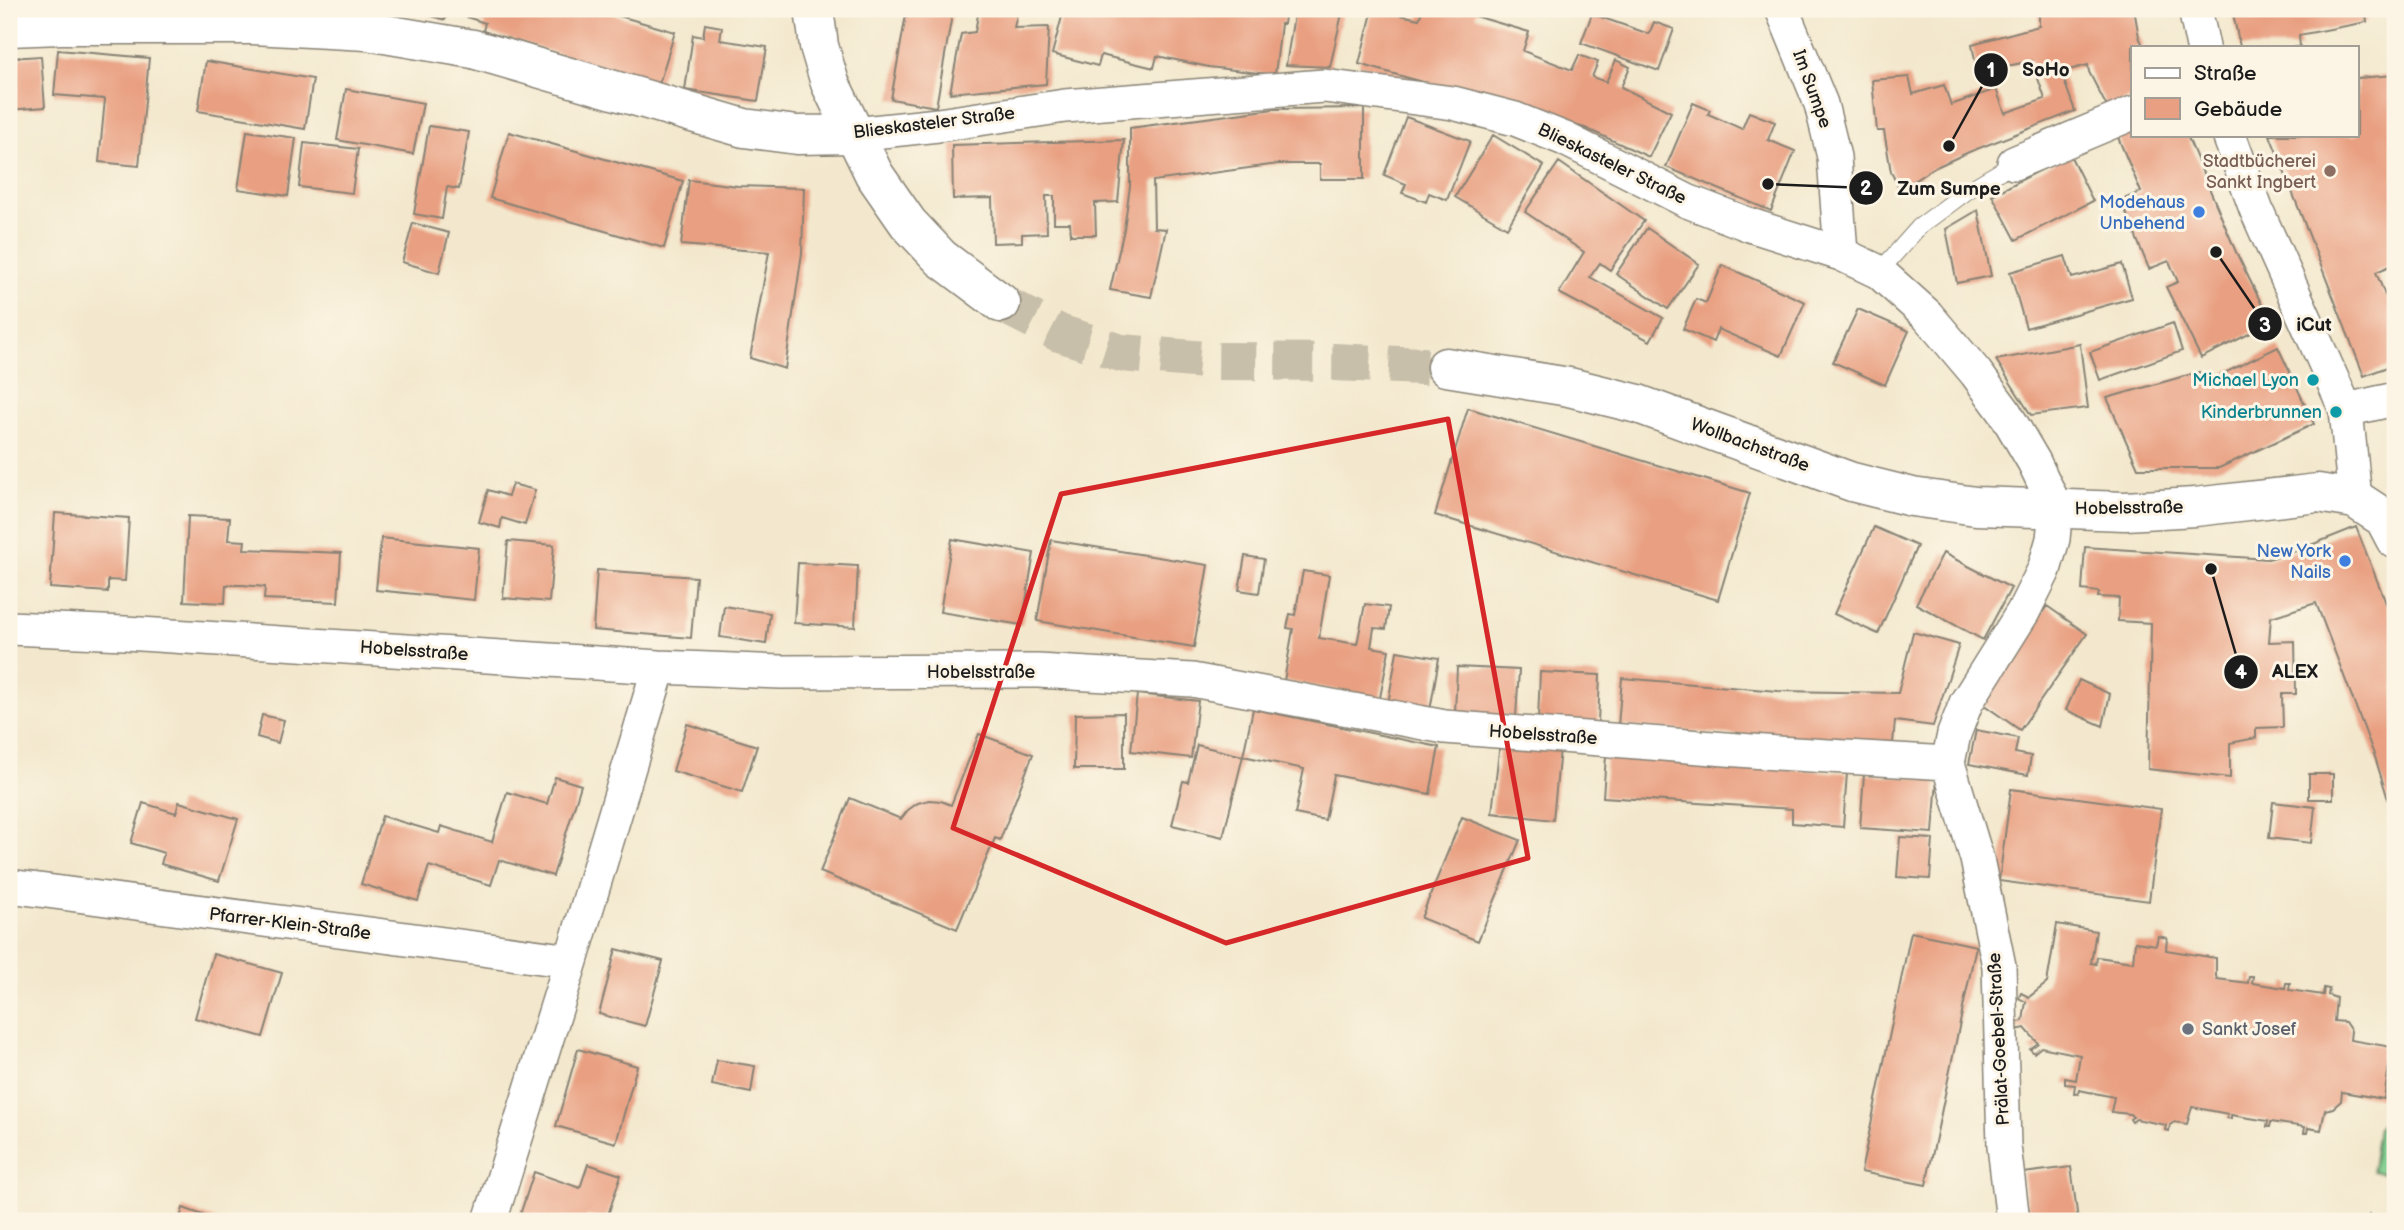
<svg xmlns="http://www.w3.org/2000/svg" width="2404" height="1230" viewBox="0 0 2404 1230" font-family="'Balsamiq Sans',sans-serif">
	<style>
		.green { fill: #7ecc8c; stroke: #4d7454; stroke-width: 2 }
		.building { fill: #e9a082 }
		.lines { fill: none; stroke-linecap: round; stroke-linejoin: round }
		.secondary-tunnel { stroke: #c8bfaa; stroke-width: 38; stroke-dasharray: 38 19; stroke-linecap: butt }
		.lane-casing { stroke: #888274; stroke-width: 18 }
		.street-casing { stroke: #888274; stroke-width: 36 }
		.secondary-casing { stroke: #888274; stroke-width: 41 }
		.lane { stroke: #fff; stroke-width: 16 }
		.street { stroke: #fff; stroke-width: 33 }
		.secondary { stroke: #fff; stroke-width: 38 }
		.marked { fill: none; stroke: #d62828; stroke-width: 5; stroke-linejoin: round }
		.education-dot { fill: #8d6e63; stroke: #fcf5e5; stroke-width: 2.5 }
		.shop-dot { fill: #3f7fe0; stroke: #fcf5e5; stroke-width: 2.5 }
		.culture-dot { fill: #0f9aa8; stroke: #fcf5e5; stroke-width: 2.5 }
		.worship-dot { fill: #6b7280; stroke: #fcf5e5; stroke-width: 2.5 }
		.labels { text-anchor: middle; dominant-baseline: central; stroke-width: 6; stroke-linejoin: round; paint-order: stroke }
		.street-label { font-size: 18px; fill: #1c1c1c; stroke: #fcf5e5 }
		.education-label { font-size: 18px; fill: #785e54; stroke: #fcf5e5; text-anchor: end }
		.shop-label { font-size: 18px; fill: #366cbe; stroke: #fcf5e5; text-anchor: end }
		.culture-label { font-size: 18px; fill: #0d838f; stroke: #fcf5e5; text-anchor: end }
		.worship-label { font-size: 18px; fill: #5b616d; stroke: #fcf5e5; text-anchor: start }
		.leader { fill: none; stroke: #1c1c1c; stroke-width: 2.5 }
		.callout-dot { fill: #1c1c1c; stroke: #fcf5e5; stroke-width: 2.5 }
		.mark-label { font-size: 21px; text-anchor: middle; font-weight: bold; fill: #fff }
		.callout-label { font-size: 19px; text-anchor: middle; font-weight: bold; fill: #1c1c1c; stroke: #fcf5e5; stroke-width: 6; stroke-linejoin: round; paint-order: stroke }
	</style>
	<rect width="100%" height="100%" fill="#fcf5e5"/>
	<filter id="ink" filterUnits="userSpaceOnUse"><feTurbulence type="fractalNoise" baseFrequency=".0143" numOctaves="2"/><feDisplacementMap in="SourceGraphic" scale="14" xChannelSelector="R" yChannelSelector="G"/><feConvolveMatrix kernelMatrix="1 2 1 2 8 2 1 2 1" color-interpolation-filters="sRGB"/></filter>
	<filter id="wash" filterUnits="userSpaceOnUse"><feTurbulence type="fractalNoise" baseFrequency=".00686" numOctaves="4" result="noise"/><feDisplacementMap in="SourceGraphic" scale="28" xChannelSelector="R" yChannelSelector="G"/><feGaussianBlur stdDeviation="1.57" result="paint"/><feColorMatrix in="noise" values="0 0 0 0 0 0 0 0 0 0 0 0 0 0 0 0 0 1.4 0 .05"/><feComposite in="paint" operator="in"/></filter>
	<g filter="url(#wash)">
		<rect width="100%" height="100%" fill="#f3e8cd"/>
		<path class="green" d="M2395,1114V1176L2372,1171L2378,1127Z"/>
		<g id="blocks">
			<path class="building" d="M410,9H595L675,32L659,84L483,31L485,23L448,11L445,20Z
				M907,9H953L936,107L891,99Z
				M979,9H1018L1014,28L1049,27L1046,84L950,93L961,34L975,32Z
				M1064,9H1215V12L1254,16L1255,9H1286L1284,24H1281L1275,75L1209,67L1157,56L1154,68L1101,55L1098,66L1052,54Z
				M1295,9H1343L1330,67L1286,65Z
				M1373,9L1419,19L1423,9H1478L1475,16L1529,32L1523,51L1572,70L1579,55L1598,62L1592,77L1606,82L1616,60L1630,67L1621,87L1671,112L1649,157L1585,128L1359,64Z
				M2039,9H2134L2139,37L2144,47H2133V97L2108,109L2089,72L2088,65L2061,72L2075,111L1969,152L1932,169L1900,190L1891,172L1884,131H1877L1872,80L1909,77L1913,94L1944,85L1951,105L1996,89L2005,113L2045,99L2032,61L1977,72L1972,44L2039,26Z
				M2232,9H2365L2367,22L2299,35L2300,47H2240Z
				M1592,14L1649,34L1654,22L1674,29L1659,71L1581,43Z
				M705,24L722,27L720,40L767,47L758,101L685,90L693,35L703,37Z
				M58,50L149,58L139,166L99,162L105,99L54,95Z
				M41,56L45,107L9,110V58Z
				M206,61L313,79L305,129L198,111Z
				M2395,75V264L2376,272L2385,295L2395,292V364L2364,376L2270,135H2357V78Z
				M346,89L423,103L413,154L337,140Z
				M1693,103L1710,110L1708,114L1742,129L1749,112L1775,122L1768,140L1795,151L1771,211L1666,167Z
				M1364,108V179H1320V164H1278L1153,181L1154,228L1166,229L1151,297L1110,290L1124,229L1130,186V128L1274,109Z
				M1406,117L1470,141L1447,200L1429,193L1426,202L1402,193L1406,184L1384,175Z
				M429,126L469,132L459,189L447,187L442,219L414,214Z
				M2133,129V135H2187L2236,252L2271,323L2201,358L2166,287L2178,282L2169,261L2149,269L2121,200L2141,192L2117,135Z
				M247,131L296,138L288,196L238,189Z
				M509,132L683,181L664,248L490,198Z
				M1493,135L1544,166L1507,228L1455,197Z
				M1124,140L1118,202L1095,203L1096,235H1071L1070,223H1054V196H1046L1047,233L1022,234V242L993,243L992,198L953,199L952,145Z
				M304,143L358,149L352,193L299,187Z
				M2070,155L2093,201L2016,240L1992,195Z
				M1559,162L1644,221L1610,270L1600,263L1590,277L1663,318L1650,341L1559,293L1584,252L1525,212Z
				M689,180L738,186L804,188L802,253L785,369L750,358L769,252L681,245Z
				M1978,210L1991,276L1957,283L1946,229Z
				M413,223L449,233L439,273L402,262Z
				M1647,228L1699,264L1668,309L1616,274Z
				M2065,256L2072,278L2122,264L2132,298L2026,328L2010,272Z
				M1722,265L1805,302L1781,356L1718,329L1713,342L1683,329L1696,299L1706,303Z
				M1858,309L1909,331L1885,385L1833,362Z
				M2173,323L2182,351L2100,380L2090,352Z
				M2080,344L2088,408L2031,415L1996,360Z
				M2278,347L2314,424L2219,468H2138L2107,398L2199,372L2204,383Z
				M1468,408L1750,493L1718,600L1435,515Z
				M2395,449V475L2386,453Z
				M512,484L535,490L525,525L502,518L500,528L479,522L488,490L508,496Z
				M55,513L129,518L125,581L108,580V592L50,588Z
				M188,516L230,518L228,540L245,541L244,549L341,553L338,602L264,599L265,587L243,585H226L225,603L184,601Z
				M1874,527L1917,546L1878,634L1834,614Z
				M2356,527L2395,626V822L2375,757L2316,603L2271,617L2269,642L2295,641L2296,694H2282L2283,727L2256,728V738L2230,743V778L2148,769L2151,623L2118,621L2119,598L2098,597L2099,592L2082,590L2085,547L2268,559L2296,551Z
				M381,538L479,548L474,600L376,590Z
				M952,539L1034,553L1022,625L940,612Z
				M1051,540L1208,565L1194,647L1037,621Z
				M508,541L554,545L549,602L503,598Z
				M1943,553L2011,588L1983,640L1916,604Z
				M1245,556L1264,559L1259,593L1239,590Z
				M798,563L858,566L855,627L794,623Z
				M597,570L696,577L691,638L593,630Z
				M1303,571L1329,575L1319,638L1357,644L1365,604L1389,607L1386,629L1374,628L1371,647L1389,650L1380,698L1284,681L1293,629L1287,628L1290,614L1295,615Z
				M724,606L770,613L766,644L720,637Z
				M2047,606L2087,634L2020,730L1980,702Z
				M1913,632L1959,645L1933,726L1895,721L1893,743L1861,744L1618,726L1622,678L1778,691L1898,693Z
				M1397,651L1439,658L1430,711L1388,704Z
				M1457,667L1519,670L1516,717L1455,714Z
				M1540,672L1600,675L1598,723L1538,720Z
				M2079,680L2110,694L2103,726L2066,710Z
				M1137,694L1198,701L1191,758L1131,751Z
				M1253,709L1439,747L1430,794L1334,775L1325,820L1295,814L1304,769L1243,756L1223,837L1172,825L1183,781L1188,782L1197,745L1243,756Z
				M1124,713V769H1074L1075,714Z
				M262,715L284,720L278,743L257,737Z
				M687,724L757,746L742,792L673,771Z
				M1976,730L2018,738L2015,753L2031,756L2028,775L1969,764Z
				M979,734L1033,754L1000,840L995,838L957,929L820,872L850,798L901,819L908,810L918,803L929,800L941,801L951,805Z
				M1500,742L1560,749L1553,820L1492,813Z
				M1606,756L1847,773L1843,827L1792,823V809L1603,797Z
				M1864,774L1937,779L1933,833L1860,828Z
				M2309,774H2333V799H2309Z
				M555,777L581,785L553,876L499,860L491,885L429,866L418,901L361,884L382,816L439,833L441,826L492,842L507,792L547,804Z
				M2011,789L2161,809L2149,901L1999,881Z
				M179,802L238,819L219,881L161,864L164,853L131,843L143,803L176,813Z
				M2273,802L2315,807L2311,843L2269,838Z
				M1462,817L1520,840L1478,941L1421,918Z
				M1900,837L1933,839L1930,879L1897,877Z
				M2057,924L2096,931L2091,963L2096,964L2097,957L2133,962L2135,942L2156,945L2158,936L2167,938L2166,950L2216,958V976L2217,979L2248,983L2249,976H2253L2252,983L2285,988L2286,983H2290L2289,990L2323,995L2324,988L2329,989L2328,995L2336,998L2334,1021L2345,1022L2351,1031L2350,1040L2392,1047L2384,1099L2342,1092L2341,1101L2333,1108L2325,1110L2321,1130L2308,1128L2307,1133H2304L2305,1127L2271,1122L2270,1127H2267L2268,1121L2231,1115V1119L2227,1118L2228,1114L2192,1107L2187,1124L2174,1122L2170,1125L2169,1131L2165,1130L2166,1125L2136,1119L2132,1122L2130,1119L2133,1117L2130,1114L2111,1112L2114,1097L2079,1090L2078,1094L2074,1093L2075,1085L2065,1084V1078L2076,1080L2080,1055L2041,1047L2034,1053L2030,1049L2038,1043L2025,1028L2016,1030L2014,1023L2023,1021L2026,1002L2019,998L2021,993L2029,997L2047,983Z
				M1911,932L1976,946L1926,1185L1861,1172Z
				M616,949L663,961L645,1026L599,1014Z
				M213,954L282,973L263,1037L195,1018Z
				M578,1049L637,1066L616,1143L556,1126Z
				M717,1060L755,1066L751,1093L712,1085Z
				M588,1164L621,1175L606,1221L587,1216L586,1221H518L534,1172L580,1188Z
				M2071,1167L2078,1220L2030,1221L2023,1173Z
				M183,1208L220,1221H179Z
				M2369,1215L2392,1220V1221H2368Z"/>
		</g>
	</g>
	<g filter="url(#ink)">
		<use href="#blocks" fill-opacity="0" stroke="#888274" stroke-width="2"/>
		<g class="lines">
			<path class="secondary-tunnel" d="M1001,303L1059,333L1121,353L1218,361L1334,362L1446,367"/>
			<defs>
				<path id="lane" d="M1879,272L1919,227L1970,189L2014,163"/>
				<path id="street" d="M1782,9L1821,104L1834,157L1841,254
					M2195,9L2203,47
					M854,134L938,125L1065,106L1324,86L1453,103L1515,119L1565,139L1687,201L1750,225L1841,254L1879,272L1927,315L1976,373L2004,411L2034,462L2056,508L2053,539L2044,570L2023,612L1966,703L1954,734L1948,763L1977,859L1999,966L2004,1146L2013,1221
					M2229,135L2256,209L2346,410L2355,499
					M2014,163L2133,113
					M2346,410L2395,399
					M9,628L125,633L659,667L781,672L1038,671L1192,680L1445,727L1777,753L1948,763
					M9,886L571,961
					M490,1221L571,961L659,667"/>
				<path id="secondary" d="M814,9L819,46L830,83L874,174L908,223L941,258L1001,303
					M9,27L61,25H253L367,31L473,49L744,128L797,135L854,134
					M1446,367L1569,387L1638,404L1852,482L1912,497L1976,506L2125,511L2195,507L2318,493L2355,499L2384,518L2395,539"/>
			</defs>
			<use href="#lane" class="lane-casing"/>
			<use href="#street" class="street-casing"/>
			<use href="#secondary" class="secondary-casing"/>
			<use href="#lane" class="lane"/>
			<use href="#street" class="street"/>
			<use href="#secondary" class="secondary"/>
		</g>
	</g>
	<path class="marked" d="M1448,419L1528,858L1226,943L953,828L1061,494Z"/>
	<circle class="education-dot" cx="2330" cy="171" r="7"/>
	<g class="shop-dot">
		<circle cx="2199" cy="212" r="7"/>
		<circle cx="2345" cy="561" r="7"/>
	</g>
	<g class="culture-dot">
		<circle cx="2313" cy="380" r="7"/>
		<circle cx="2336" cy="412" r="7"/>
	</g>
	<circle class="worship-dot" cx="2188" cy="1029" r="7"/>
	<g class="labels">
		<g class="street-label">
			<text transform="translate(1812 89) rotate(70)">Im Sumpe</text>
			<text transform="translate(934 123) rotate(-7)">Blieskasteler Straße</text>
			<text transform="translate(1612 164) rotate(26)">Blieskasteler Straße</text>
			<text transform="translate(1750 445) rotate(20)">Wollbachstraße</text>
			<text transform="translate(2129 508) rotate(-1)">Hobelsstraße</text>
			<text transform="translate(414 651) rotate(4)">Hobelsstraße</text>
			<text x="981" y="672">Hobelsstraße</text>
			<text transform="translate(1543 735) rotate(4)">Hobelsstraße</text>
			<text transform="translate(290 924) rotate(7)">Pfarrer-Klein-Straße</text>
			<text transform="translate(1999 1039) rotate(-93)">Prälat-Goebel-Straße</text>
		</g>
		<g class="education-label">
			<text x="2316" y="161">Stadtbücherei<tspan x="2316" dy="21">Sankt Ingbert</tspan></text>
		</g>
		<g class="shop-label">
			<text x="2185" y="202">Modehaus<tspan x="2185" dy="21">Unbehend</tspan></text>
			<text x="2331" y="551">New York<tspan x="2331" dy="21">Nails</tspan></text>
		</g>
		<g class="culture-label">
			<text x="2299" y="380">Michael Lyon</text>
			<text x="2322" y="412">Kinderbrunnen</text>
		</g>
		<g class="worship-label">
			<text x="2202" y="1029">Sankt Josef</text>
		</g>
	</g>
	<path class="leader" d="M1949 146L1991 70M1768 184L1866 188M2216 252L2265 324M2211 569L2241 672"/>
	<g class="callout-dot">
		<circle cx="1949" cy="146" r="7"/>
		<circle cx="1768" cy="184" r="7"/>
		<circle cx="2216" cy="252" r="7"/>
		<circle cx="2211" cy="569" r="7"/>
		<circle cx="1991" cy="70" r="18"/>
		<circle cx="1866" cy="188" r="18"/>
		<circle cx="2265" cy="324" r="18"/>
		<circle cx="2241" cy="672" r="18"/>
	</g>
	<g class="mark-label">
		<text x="1991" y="77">1</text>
		<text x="1866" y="195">2</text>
		<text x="2265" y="332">3</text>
		<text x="2241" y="679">4</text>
	</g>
	<g class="callout-label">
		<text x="2046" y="76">SoHo</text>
		<text x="1949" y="195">Zum Sumpe</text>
		<text x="2314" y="331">iCut</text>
		<text x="2295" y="678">ALEX</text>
	</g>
	<rect width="2404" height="1230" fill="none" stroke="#fcf5e5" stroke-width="35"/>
	<rect x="2131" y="46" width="228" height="91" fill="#fcf5e5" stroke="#a29e95" stroke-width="2"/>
	<rect x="2145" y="68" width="35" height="10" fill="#ffffff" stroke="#a29e95" stroke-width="2"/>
	<text x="2194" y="80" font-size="21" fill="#1c1c1c">Straße</text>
	<rect x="2145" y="98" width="35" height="21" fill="#e9a082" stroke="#a29e95" stroke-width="2"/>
	<text x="2194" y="116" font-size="21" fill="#1c1c1c">Gebäude</text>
</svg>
